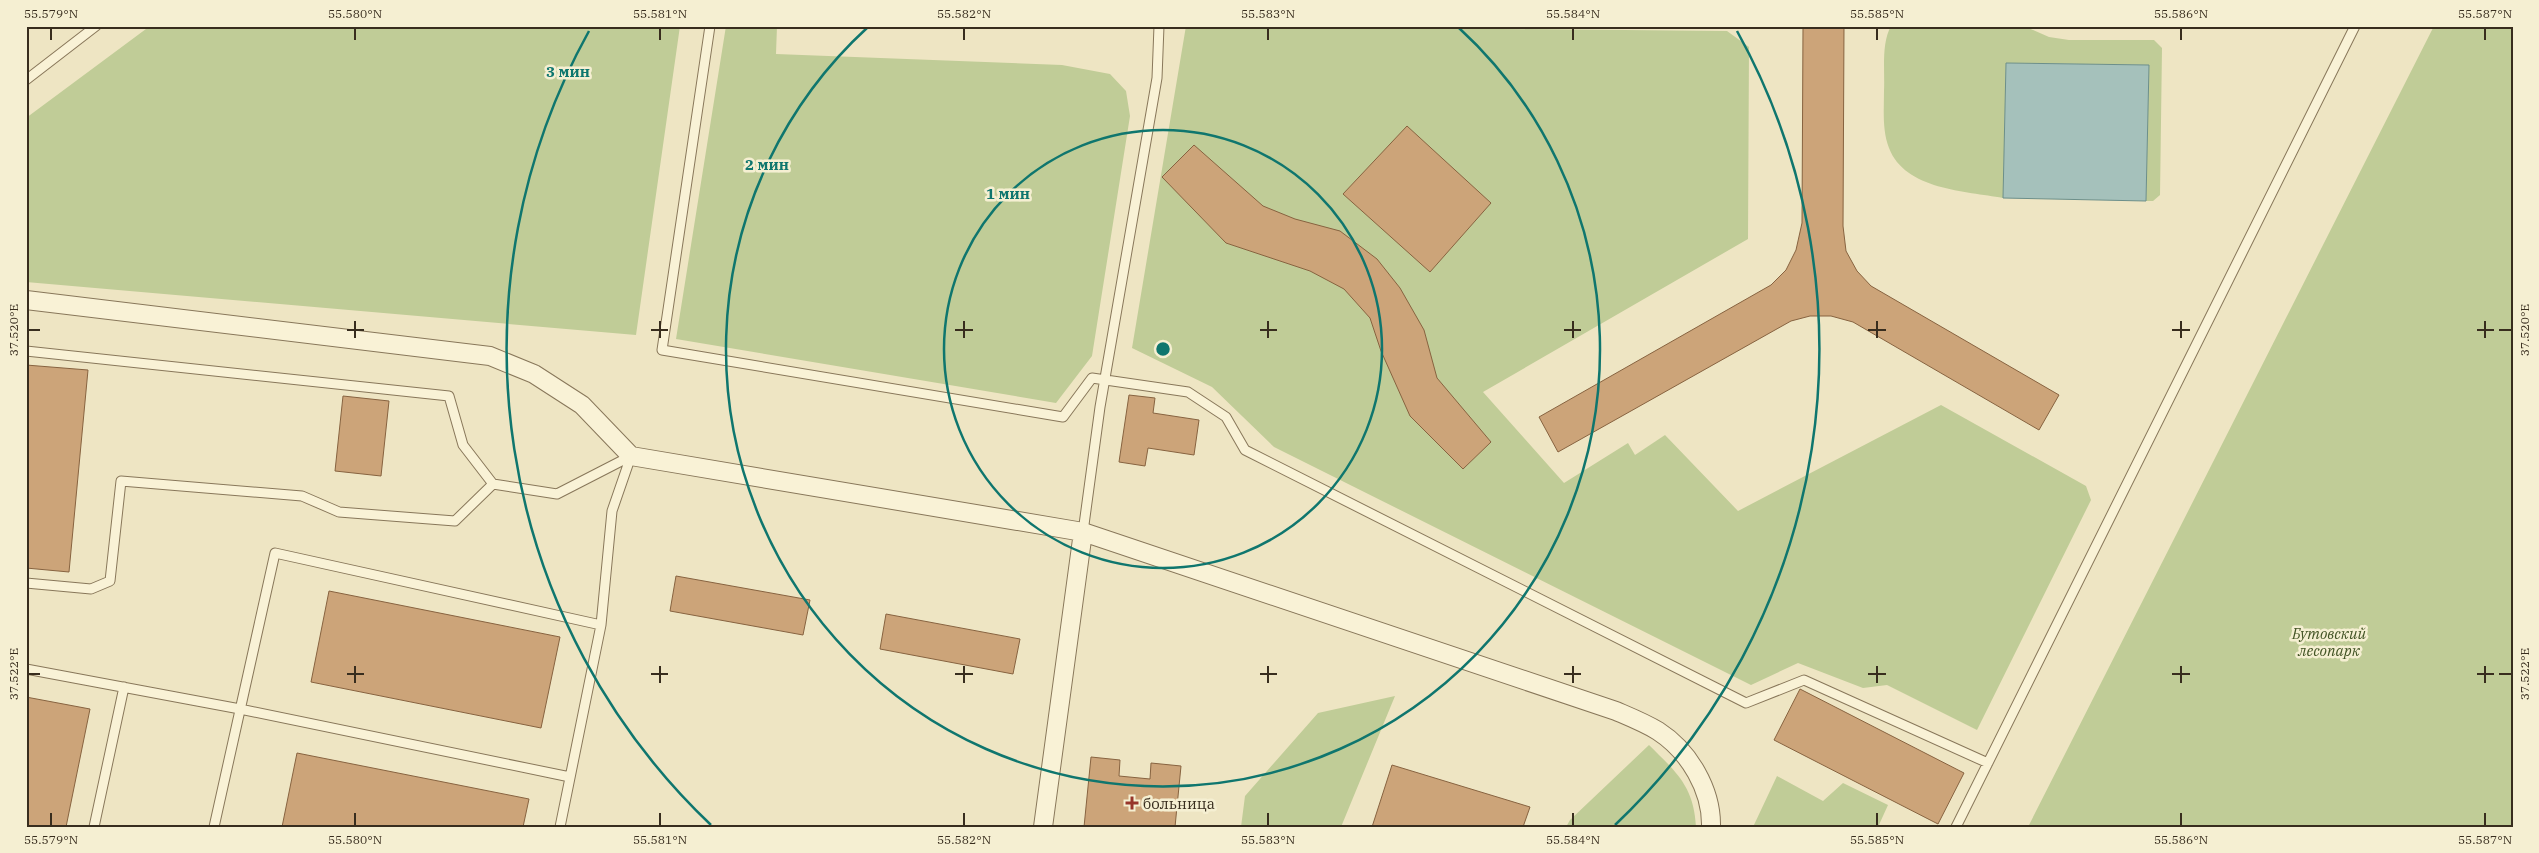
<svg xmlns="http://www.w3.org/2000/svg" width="2539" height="853" viewBox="0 0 2539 853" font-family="'IBM Plex Serif',serif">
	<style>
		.green { fill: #c0cc97 }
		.water { fill: #a5c1bb; stroke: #6c8f8a }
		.building { fill: #cca479; stroke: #876340 }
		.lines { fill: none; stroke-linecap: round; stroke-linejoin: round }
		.service-casing { stroke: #88775a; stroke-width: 11 }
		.minor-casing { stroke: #88775a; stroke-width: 20 }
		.service { stroke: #f9f2d6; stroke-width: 9 }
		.minor { stroke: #f9f2d6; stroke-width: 18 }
		.ticks { fill: none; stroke: #382d1e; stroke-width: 2 }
		.ring { fill: none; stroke: #0f766e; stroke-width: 2.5 }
		.poi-dot { fill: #97352a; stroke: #f5efd2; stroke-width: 2 }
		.labels { text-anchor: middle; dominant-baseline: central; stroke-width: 5; stroke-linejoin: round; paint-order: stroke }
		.park-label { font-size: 15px; font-style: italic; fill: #435425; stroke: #f5efd2 }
		.poi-label { font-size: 15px; fill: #382d1e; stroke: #f5efd2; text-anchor: start }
		.centre { fill: #0f766e; stroke: #f5efd2; stroke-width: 2.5 }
		.ring-label { font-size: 15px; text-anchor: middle; font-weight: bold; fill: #0f766e; stroke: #f5efd2; stroke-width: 5; stroke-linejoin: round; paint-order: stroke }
		.neatline { fill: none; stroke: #382d1e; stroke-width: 2 }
		.ticks-label { font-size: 12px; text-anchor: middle; fill: #382d1e }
	</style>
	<rect width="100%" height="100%" fill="#eee5c3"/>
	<path class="green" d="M150,26H680L636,335L26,282V118Z
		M726,26H777L776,54L1062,65L1110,74L1126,91L1130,116L1092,356L1056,403L676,339Z
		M1186,26L1727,31L1749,47L1748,239L1483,392L1564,483L1628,443L1635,455L1665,435L1738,511L1941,405L2086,486L2091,500L1977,730L1887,685L1863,688L1798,663L1751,685L1274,447L1212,387L1132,348Z
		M1891,26H2024L2049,37L2069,40H2154L2162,48L2160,195L2153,201H2146L2149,65L2006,63L2003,198C1966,191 1905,190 1889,148C1882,130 1884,109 1884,91C1885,71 1881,44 1891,26Z
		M2434,26H2513V827H2028Z
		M1395,696L1341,827H1241L1245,796L1318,713Z
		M1649,745C1676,772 1694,786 1696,827H1566L1570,820Z
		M1777,776L1823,801L1843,783L1888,805L1878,827H1753Z"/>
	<path class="water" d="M2006,63L2149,65L2146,201L2003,198Z"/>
	<path class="building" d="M1803,26H1844L1843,226L1846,251L1857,271L1871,286L2059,395L2039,430L1853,322L1831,316H1810L1791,321L1558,452L1539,417L1771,285L1786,270L1796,250L1802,223Z
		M1407,126L1491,203L1430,272L1343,194Z
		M1194,145L1263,206L1295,219L1340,231L1377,259L1400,288L1424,330L1437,378L1491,442L1463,469L1410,416L1381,351L1370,318L1344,289L1310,271L1226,243L1162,177Z
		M26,365L88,370L69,572L26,568Z
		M1129,395L1155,398L1153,413L1199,420L1194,455L1148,448L1145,466L1119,462Z
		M343,396L389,401L381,476L335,471Z
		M676,576L810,600L803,635L670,611Z
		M329,591L560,637L541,728L311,682Z
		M886,614L1020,639L1013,674L880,649Z
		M1800,689L1964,773L1938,824L1774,740Z
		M26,697L90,709L66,827H26Z
		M297,753L529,799L523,827H282Z
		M1091,757L1120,760L1119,776L1150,779L1151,763L1181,766L1175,827H1084Z
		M1392,765L1530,807L1523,827H1372Z"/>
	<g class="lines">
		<defs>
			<path id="service" d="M710,26L662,350L1063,417L1092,378L1188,392L1226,417L1245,450L1746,703L1804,680L1988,763
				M26,80L96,26
				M26,351L449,396L463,445L493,484L557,494L631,456
				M1083,532L1100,407L1157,78L1159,26
				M26,583L91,589L110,581L121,481L302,496L339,512L455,521L493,484
				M601,625L612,511L631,456
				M26,669L240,709L570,777
				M94,827L124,687
				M214,827L275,553L601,625L560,827
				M1956,827L2355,26"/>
			<path id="minor" d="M26,300L490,356L534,374L582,405L631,456L1083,532L1616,711C1630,717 1645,723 1658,731C1689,751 1712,790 1711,827
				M1043,827L1083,532"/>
		</defs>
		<use href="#service" class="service-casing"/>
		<use href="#minor" class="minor-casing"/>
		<use href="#service" class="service"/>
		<use href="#minor" class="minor"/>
	</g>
	<path class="ticks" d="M51,28V40M355,28V40M660,28V40M964,28V40M1268,28V40M1573,28V40M1877,28V40M2181,28V40M2485,28V40M355,321V338M660,321V338M964,321V338M1268,321V338M1573,321V338M1877,321V338M2181,321V338M2485,321V338M28,330H40M347,330H364M651,330H668M955,330H973M1260,330H1277M1564,330H1581M1868,330H1886M2172,330H2190M2477,330H2494M2499,330H2512M355,666V683M660,666V683M964,666V683M1268,666V683M1573,666V683M1877,666V683M2181,666V683M2485,666V683M28,674H40M347,674H364M651,674H668M955,674H973M1260,674H1277M1564,674H1581M1868,674H1886M2172,674H2190M2477,674H2494M2499,674H2512M51,813V826M355,813V826M660,813V826M964,813V826M1268,813V826M1573,813V826M1877,813V826M2181,813V826M2485,813V826"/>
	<g class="ring">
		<circle cx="1163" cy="349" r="219"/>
		<path d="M1458 27A437 437 0 1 1 868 27"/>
		<path d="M711 825A656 656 0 0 1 589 31M1737 31A656 656 0 0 1 1615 825"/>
	</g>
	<path class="poi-dot" d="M1129.5 795.5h5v5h5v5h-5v5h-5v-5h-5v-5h5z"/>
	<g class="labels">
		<g class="park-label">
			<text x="2329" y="633">Бутовский<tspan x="2329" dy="17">лесопарк</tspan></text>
		</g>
		<g class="poi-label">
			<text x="1143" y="803">больница</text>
		</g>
	</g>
	<circle cx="1163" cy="349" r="8" class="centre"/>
	<g class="ring-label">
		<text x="568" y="77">3 мин</text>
		<text x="767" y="170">2 мин</text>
		<text x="1008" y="199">1 мин</text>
	</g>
	<rect width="2539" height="853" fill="none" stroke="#f5efd2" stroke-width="55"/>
	<rect x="28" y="28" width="2484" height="798" class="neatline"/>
	<g class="ticks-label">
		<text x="51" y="18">55.579°N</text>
		<text x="355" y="18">55.580°N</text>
		<text x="660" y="18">55.581°N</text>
		<text x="964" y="18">55.582°N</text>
		<text x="1268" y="18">55.583°N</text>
		<text x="1573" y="18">55.584°N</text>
		<text x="1877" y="18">55.585°N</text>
		<text x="2181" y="18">55.586°N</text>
		<text x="2485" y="18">55.587°N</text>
		<text transform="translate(2525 330) rotate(-90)" y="4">37.520°E</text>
		<text transform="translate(14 330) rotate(-90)" y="4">37.520°E</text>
		<text transform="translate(2525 674) rotate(-90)" y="4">37.522°E</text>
		<text transform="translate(14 674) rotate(-90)" y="4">37.522°E</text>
		<text x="51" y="844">55.579°N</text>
		<text x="355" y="844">55.580°N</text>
		<text x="660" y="844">55.581°N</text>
		<text x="964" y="844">55.582°N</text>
		<text x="1268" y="844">55.583°N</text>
		<text x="1573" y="844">55.584°N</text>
		<text x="1877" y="844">55.585°N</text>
		<text x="2181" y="844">55.586°N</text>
		<text x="2485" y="844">55.587°N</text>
	</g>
</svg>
